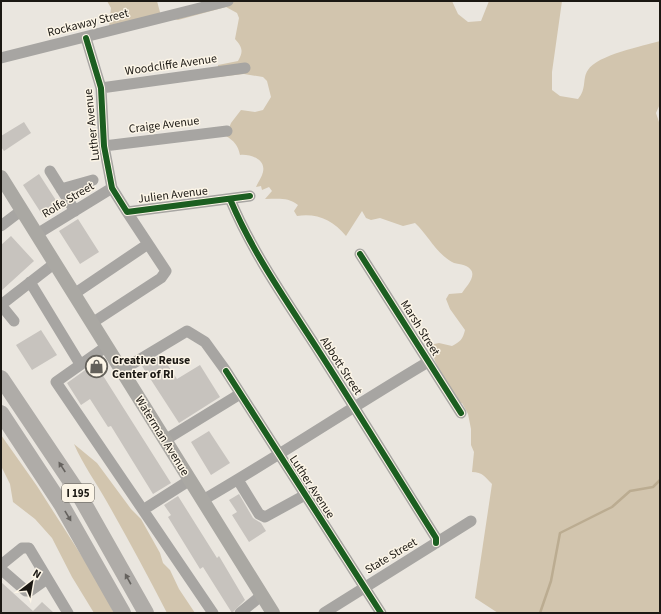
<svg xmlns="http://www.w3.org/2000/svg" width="661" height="614" viewBox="0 0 661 614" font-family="'Source Sans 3',sans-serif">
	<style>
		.forest { fill: #d2c5ae }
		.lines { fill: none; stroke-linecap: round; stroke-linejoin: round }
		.stream { stroke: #bbac91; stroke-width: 2.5 }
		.building { fill: #c7c3be }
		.minor { stroke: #a7a5a2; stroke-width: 11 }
		.major { stroke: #aaa8a3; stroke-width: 14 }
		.highway { stroke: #afaca8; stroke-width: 16 }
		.cycleway-casing { stroke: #fcf5e7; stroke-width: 8 }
		.cycleway { stroke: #1b5e20; stroke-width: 6 }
		.oneway { fill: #65625e }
		.labels { text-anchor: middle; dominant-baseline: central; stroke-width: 3; stroke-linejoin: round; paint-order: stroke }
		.shield { fill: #fcf5e7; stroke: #5e5a53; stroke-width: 1 }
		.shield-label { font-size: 11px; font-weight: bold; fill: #1b1813 }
		.street-label { font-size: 12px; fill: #1b1813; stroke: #fcf5e7 }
		.poi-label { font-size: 12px; font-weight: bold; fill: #1b1813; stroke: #fcf5e7; text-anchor: start }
	</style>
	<rect width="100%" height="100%" fill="#eae6df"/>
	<path class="forest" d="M107,1H157L161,16L109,27L111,8Z
		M225,1H452L458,14L468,22L481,21L489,1H562L552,72V90L560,96L578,99C587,89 582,78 588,70C597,55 643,46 660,41V104L656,113L660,125V613H498L475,598L492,484C485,477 483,472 472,472L474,452L471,445V429L468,414L462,403L456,404L435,361L430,345L439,343L452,346C460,342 463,339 465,330L450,309L446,299L449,294L462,293C466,287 476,277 471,270C466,263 457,265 452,262C436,253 428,235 415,223L403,226L380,218L371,220L366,218L362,211L346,236C333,220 317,213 297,216L294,211L298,205C288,197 278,199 265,199L272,191L269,187L262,190L261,186L256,187C258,182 262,177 263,172C266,158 249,154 240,155C238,145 234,141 226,136L231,123L241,110L255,112L263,110L271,97L267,81L263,77L244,74L218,77V65L238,61C244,51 242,47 235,39L239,18L237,13L226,7L178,20L174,19Z
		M1,435L37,486L99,583L114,613H94L72,577L52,538L35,519L13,502L10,484L1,466Z
		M74,444L97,463L131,509L141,519L160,553L163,563L170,570L179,589L195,613H167C148,576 128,539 107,502C96,482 83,465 74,444Z"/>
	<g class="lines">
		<path class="stream" d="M540,613L551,581L560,533L612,507L630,491L653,487L660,480"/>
	</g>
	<path class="building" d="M24,122L31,133L4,151L1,147V136Z
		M39,174L59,205L43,216L23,185Z
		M78,219L99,252L80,264L59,231Z
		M11,236L34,261L1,291V245Z
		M41,330L57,355L32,370L16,345Z
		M161,355L177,379L200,365L220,397L179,423L142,366Z
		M95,363L171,483L153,494L111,426L108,427L90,399L81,405L67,383Z
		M209,431L230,463L211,475L191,442Z
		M239,494L253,518L261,523L266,531L249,542L232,515L237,512L229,500Z
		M178,496L217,558L219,556L245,600L232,613L203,567L200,569L168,517L171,515L164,505Z
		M1,582L33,611L42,602L54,613H1Z"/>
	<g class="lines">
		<path class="minor" d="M86,38L101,88L104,146L112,188L127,212L250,196
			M1,58L228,1
			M101,88L245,68
			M104,146L227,131
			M50,171L75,211
			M61,189L93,180
			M230,199C253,254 288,303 320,353C359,414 397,476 436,538V543
			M1,226L22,210
			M37,234L112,188
			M360,254L461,413
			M30,282L80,364
			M74,294L148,244
			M1,305L55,263
			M1,305L14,321
			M92,323L161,278L166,271L127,212
			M107,346L56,382L213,613
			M122,370L187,331L205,342L226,371L381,613
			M165,440L240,394
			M238,480L259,514L265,517L305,495
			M203,500C279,456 352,407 428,362
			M143,510L190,480
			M1,565L22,548H29L68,613
			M1,566L3,571L26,591H30L47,579
			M240,613L262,595
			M324,613L471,521"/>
		<path class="major" d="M1,177L273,613"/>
		<path class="highway" d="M1,378L77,491L146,613
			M1,413L61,504L123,613"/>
		<defs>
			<path id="cycleway" d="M86,38L101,88L104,146L112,188L127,212L250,196
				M230,199C253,254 288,303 320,353C359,414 397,476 436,538V543
				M360,254L461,413
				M226,371L381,613"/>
		</defs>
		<use href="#cycleway" class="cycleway-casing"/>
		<use href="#cycleway" class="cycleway"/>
	</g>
	<defs><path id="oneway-solid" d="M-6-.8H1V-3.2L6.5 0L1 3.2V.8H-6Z"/></defs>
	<g class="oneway">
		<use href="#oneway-solid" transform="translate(62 467) rotate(-123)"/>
		<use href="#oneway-solid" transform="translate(68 516) rotate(59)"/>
		<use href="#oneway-solid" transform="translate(128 579) rotate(-119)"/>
	</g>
	<defs>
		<symbol id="shop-ring" viewBox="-11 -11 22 22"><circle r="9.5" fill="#fcf5e7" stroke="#63605a" stroke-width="1.5"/><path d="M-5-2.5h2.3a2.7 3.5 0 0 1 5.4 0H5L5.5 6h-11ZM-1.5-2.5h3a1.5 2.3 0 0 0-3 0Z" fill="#63605a"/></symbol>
	</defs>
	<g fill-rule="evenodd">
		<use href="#shop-ring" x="84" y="354" width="25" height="25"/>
	</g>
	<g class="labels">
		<rect class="shield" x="62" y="484" width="32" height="18" rx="3"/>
		<g class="shield-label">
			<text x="78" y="493">I 195</text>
		</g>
		<g class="street-label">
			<text transform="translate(88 23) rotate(-14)">Rockaway Street</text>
			<text transform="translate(171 65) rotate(-8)">Woodcliffe Avenue</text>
			<text transform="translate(92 125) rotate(-96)">Luther Avenue</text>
			<text transform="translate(164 125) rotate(-7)">Craige Avenue</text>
			<text transform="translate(173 195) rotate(-7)">Julien Avenue</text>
			<text transform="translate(68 200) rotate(-31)">Rolfe Street</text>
			<text transform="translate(420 328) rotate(58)">Marsh Street</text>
			<text transform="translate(341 366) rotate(57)">Abbott Street</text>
			<text transform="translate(162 436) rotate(58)">Waterman Avenue</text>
			<text transform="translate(312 487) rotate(57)">Luther Avenue</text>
			<text transform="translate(391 556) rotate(-31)">State Street</text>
		</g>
		<g class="poi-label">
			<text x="112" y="360">Creative Reuse<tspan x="112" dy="14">Center of RI</tspan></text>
		</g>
	</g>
	<rect width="661" height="614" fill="none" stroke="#1b1813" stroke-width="4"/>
	<g transform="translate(32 582) rotate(31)" stroke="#fcf5e7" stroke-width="3" paint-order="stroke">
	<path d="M0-3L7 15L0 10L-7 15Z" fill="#1b1813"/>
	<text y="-6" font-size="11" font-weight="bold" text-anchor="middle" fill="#1b1813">N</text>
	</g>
</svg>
